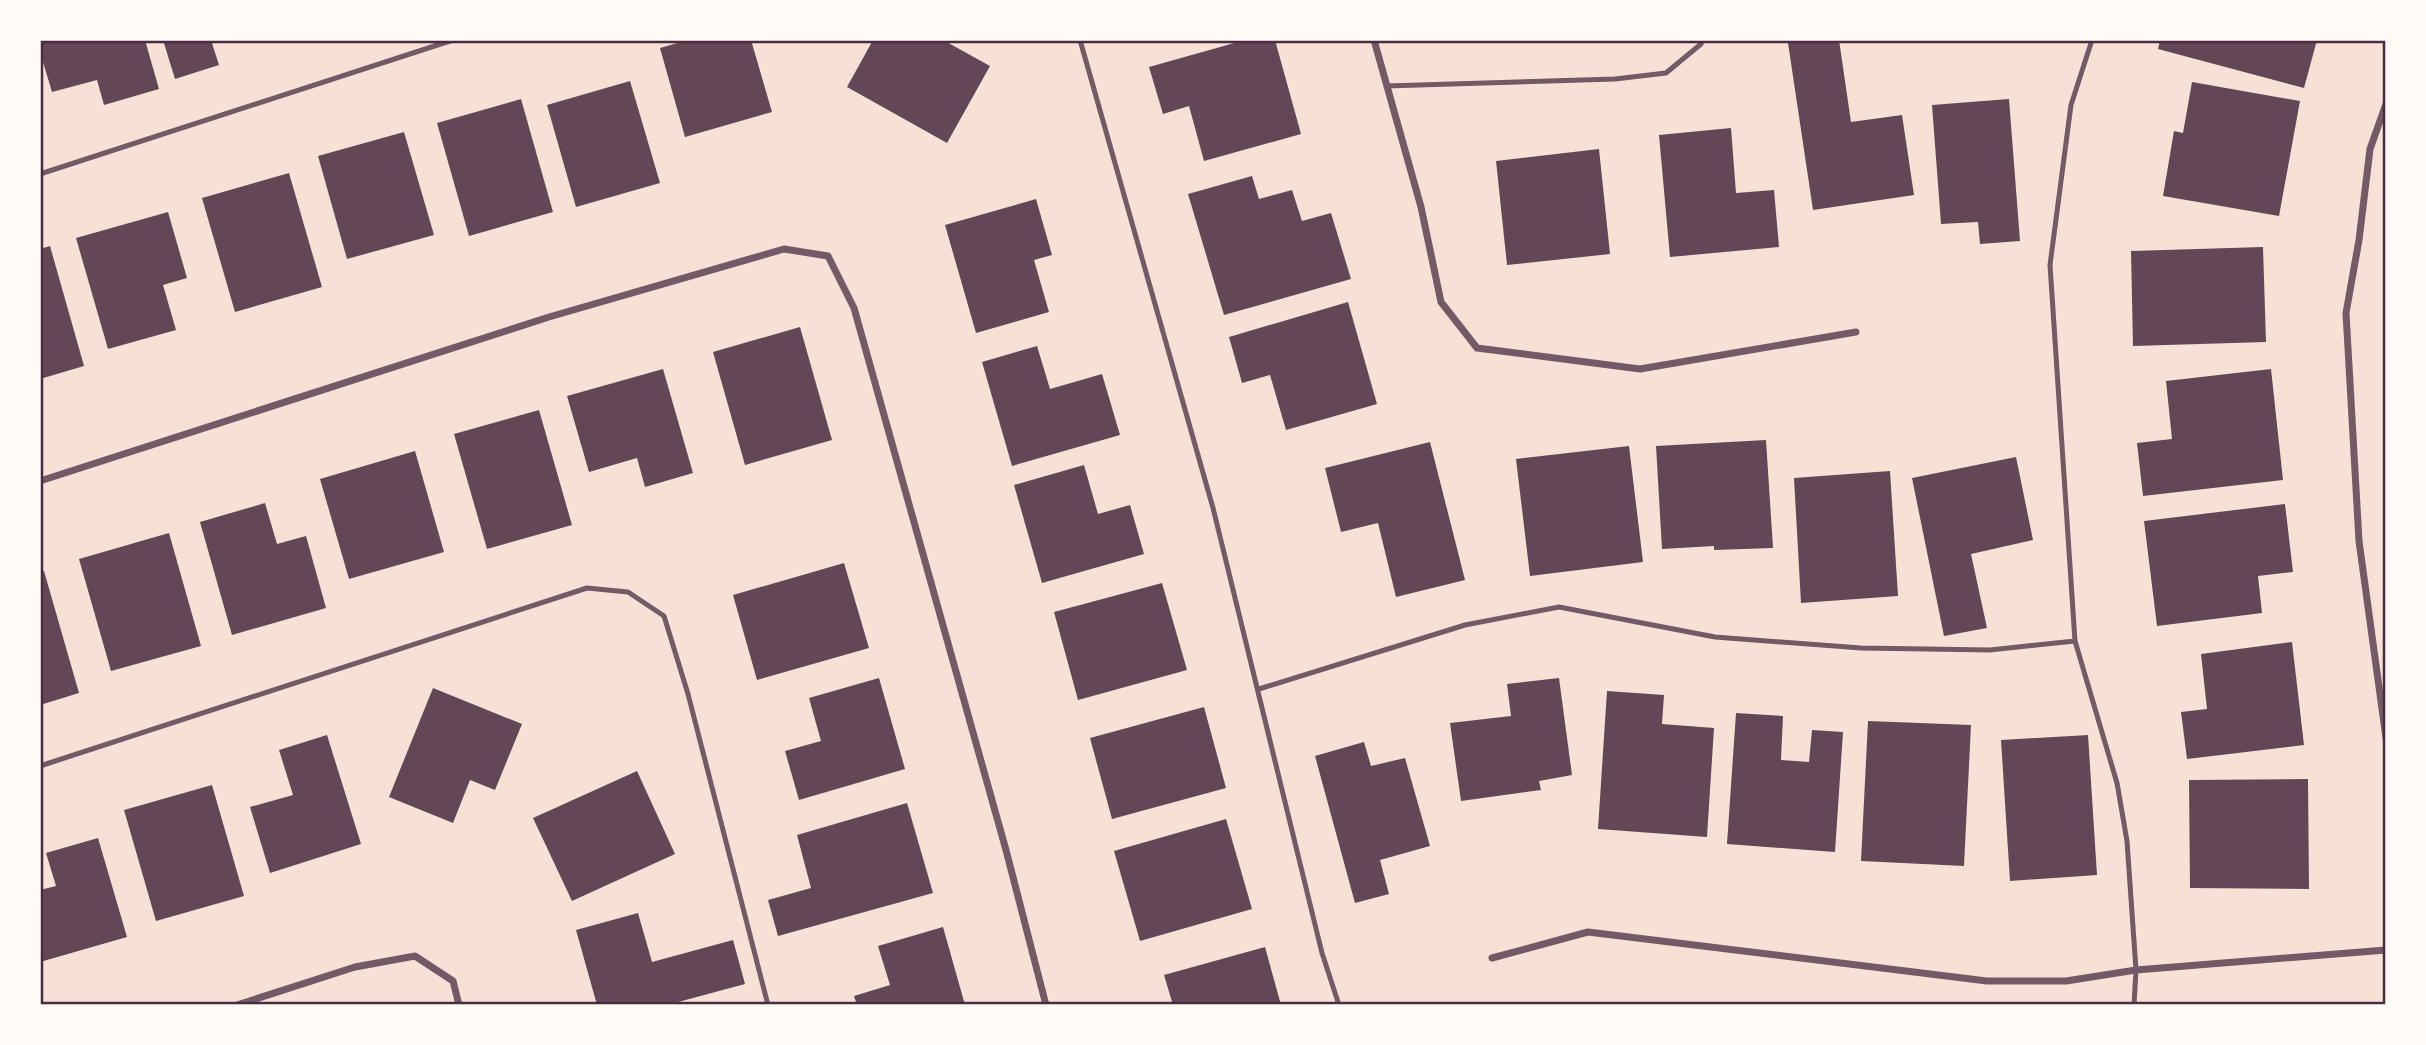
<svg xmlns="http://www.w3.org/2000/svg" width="2426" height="1045" viewBox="0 0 2426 1045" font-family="'Crimson Pro',serif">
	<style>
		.building { fill: #644757 }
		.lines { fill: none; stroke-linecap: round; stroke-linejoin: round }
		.service { stroke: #755966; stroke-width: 5 }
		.minor { stroke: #755966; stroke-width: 7 }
		.neatline { fill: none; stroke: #4a2c40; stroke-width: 2.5 }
	</style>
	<rect width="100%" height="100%" fill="#f7e1d7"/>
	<path class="building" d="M40,40H145L159,89L104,105L97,80L52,92L40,52Z
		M163,40H211L219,65L175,79Z
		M688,40H751L772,112L685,137L660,48Z
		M873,40H943L990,66L947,143L847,87Z
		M1245,40H1275L1301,134L1204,161L1189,106L1163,114L1149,67Z
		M1809,40H1839L1851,122L1902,115L1914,195L1813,210L1788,43Z
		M2160,40H2317L2304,88L2158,49Z
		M630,81L660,183L576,207L547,105Z
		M2192,82L2300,101L2279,216L2163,196L2174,131L2183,133Z
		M521,99L553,212L469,236L437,123Z
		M2009,99L2020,241L1980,244L1978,222L1941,224L1932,105Z
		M1731,128L1736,193L1774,190L1779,247L1670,257L1659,135Z
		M404,132L434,235L347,259L318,156Z
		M1599,149L1610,254L1507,265L1496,161Z
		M289,173L322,287L235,312L202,198Z
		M1252,176L1259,199L1292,190L1302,221L1331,213L1351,279L1224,315L1188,194Z
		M1036,199L1052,255L1034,260L1049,312L976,333L945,225Z
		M168,212L187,278L163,285L176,330L108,349L76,238Z
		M50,246L84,366L40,379V249Z
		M2263,247L2266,342L2133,346L2131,251Z
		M1348,302L1377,404L1286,430L1270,375L1242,383L1229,337Z
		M800,327L832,440L745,465L713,352Z
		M1037,346L1050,389L1102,374L1120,435L1012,466L982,362Z
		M663,369L693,473L645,487L637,458L589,472L567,396Z
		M2271,369L2283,480L2143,496L2137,443L2172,439L2166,381Z
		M539,410L572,525L487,549L454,434Z
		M1766,440L1773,548L1714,550V546L1662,549L1656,446Z
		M1430,442L1465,580L1396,597L1378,523L1341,532L1325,468Z
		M1629,446L1643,562L1530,576L1516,459Z
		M415,451L444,552L349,579L320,479Z
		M2016,457L2033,540L1971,554L1987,628L1944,636L1912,478Z
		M1084,465L1098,514L1130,505L1144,554L1042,583L1014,485Z
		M1890,471L1898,596L1801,603L1794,478Z
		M265,503L277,544L306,536L326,608L232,635L200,522Z
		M2285,504L2293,572L2258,576L2262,613L2157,626L2144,521Z
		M169,533L201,646L111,671L79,559Z
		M844,563L869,648L757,680L733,595Z
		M44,571L79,693L40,705V572Z
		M1162,583L1187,670L1078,700L1054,612Z
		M2292,642L2304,745L2187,759L2181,712L2207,709L2201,654Z
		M879,678L905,769L799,800L785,751L821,741L809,698Z
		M1559,678L1572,775L1539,781L1541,790L1461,801L1450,723L1511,716L1507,684Z
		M433,688L522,724L495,790L470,780L453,823L389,797Z
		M1607,691L1664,695L1662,724L1714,728L1707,837L1598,829Z
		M1204,707L1226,788L1112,819L1090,738Z
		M1736,713L1783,716L1781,760L1809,762L1812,730L1843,732L1835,852L1727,844Z
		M1868,721L1971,725L1964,866L1861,861Z
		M327,735L361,844L270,873L250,807L293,795L279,750Z
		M2088,735L2097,875L2010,881L2001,740Z
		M1364,742L1371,766L1405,758L1430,846L1380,860L1389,894L1355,903L1315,756Z
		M637,771L675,854L572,901L533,818Z
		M2308,779L2309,889L2190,888L2189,780Z
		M212,785L244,896L156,921L124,810Z
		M907,803L933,893L778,936L768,900L811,888L797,835Z
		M1226,819L1252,909L1140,941L1114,851Z
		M98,838L127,937L40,962V890L56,886L46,853Z
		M638,913L652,962L733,940L745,984L667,1005H597L576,930Z
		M943,927L965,1005H857L854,996L890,985L878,946Z
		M1265,947L1281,1005H1173L1164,975Z"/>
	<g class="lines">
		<path class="service" d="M1080,40L1213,508L1322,953L1339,1005
			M2092,40L2071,105L2050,265L2075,641L2117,783L2127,841L2136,970L2134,1005
			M1386,86L1615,79L1666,73L1701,44L1702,40
			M40,174L453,40
			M1259,689L1465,625L1559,607L1715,637L1861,648L1990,650L2075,641
			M40,766L587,588L628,592L664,616L688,694L768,1005"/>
		<path class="minor" d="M1374,40L1421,207L1441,302L1477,348L1640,369L1856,332
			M2386,104L2370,149L2359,240L2346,313L2359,541L2386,738
			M40,481L549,317L784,249L828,256L854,308L1006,850L1046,1005
			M1492,958L1588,932L1987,981H2066L2136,970L2386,950
			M237,1005L355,967L415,956L453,981L459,1005"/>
	</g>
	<rect width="2426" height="1045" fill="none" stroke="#fffaf5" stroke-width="84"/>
	<rect x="42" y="42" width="2342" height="961" class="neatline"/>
</svg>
